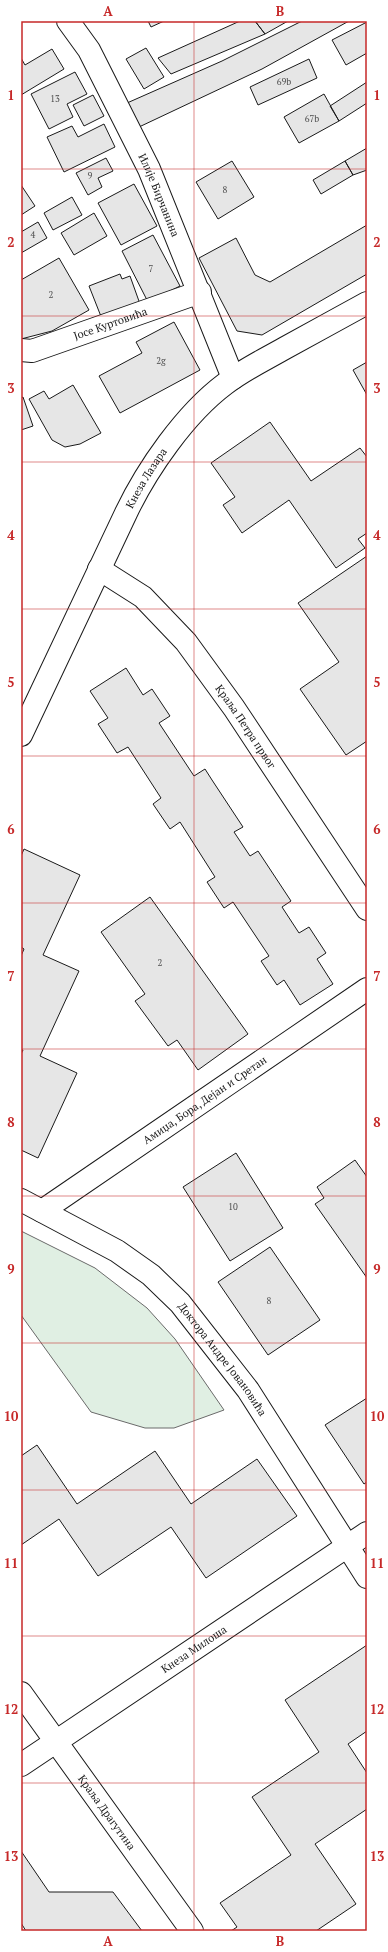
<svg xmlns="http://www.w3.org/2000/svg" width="388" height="1952" viewBox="0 0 388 1952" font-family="'PT Serif',serif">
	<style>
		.green { fill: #e0efe3; stroke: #6a6a6a }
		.building { fill: #e6e6e6; stroke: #1a1a1a }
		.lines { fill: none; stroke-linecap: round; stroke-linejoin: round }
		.minor-casing { stroke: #1a1a1a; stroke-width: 24 }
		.tertiary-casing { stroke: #1a1a1a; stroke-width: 24 }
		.minor { stroke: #fff; stroke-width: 22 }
		.tertiary { stroke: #fff; stroke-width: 22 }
		.grid { fill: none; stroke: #c62828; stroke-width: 1; stroke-opacity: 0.55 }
		.labels { text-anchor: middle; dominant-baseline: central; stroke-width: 3; stroke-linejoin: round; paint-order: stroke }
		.number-label { font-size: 9px; fill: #4d4d4d }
		.street-label { font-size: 11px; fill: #1a1a1a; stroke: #fff }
		.neatline { fill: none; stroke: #c62828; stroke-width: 1.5 }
		.grid-label { font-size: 13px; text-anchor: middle; font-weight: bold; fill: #c62828 }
	</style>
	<rect width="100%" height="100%" fill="#fff"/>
	<path class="green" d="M21,1231L95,1268L147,1308L175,1339L224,1410L174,1428H145L91,1412L21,1315Z"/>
	<path class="building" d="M148,21H164L151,27Z
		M240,21H255L265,34L171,74L158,58Z
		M255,21H288L265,34Z
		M302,21H349L262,69L139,127L127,103L222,61Z
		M367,22V53L346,65L332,40Z
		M146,48L164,77L144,89L126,59Z
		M52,49L64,69L21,95V58L25,65Z
		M309,59L317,78L258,105L250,87Z
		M75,72L87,94L67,104L73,117L49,129L31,94Z
		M367,82V103L339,121L330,106Z
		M324,94L339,121L299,143L284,117Z
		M93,95L104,116L84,126L73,105Z
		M104,124L115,147L64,172L47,137L72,126L78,137Z
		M367,148V170L353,175L345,161Z
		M106,158L113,171L98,178L102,187L88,195L76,173Z
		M232,161L254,197L218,219L196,182Z
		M345,161L353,175L321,194L313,180Z
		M134,184L157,226L121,245L98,203Z
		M21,185L35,206L21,215Z
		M72,197L82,215L53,230L44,213Z
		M94,213L107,236L74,255L61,233Z
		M38,222L47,238L21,253V232Z
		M367,225V274L262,335L237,331L199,258L236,238L255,275L270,282Z
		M153,235L180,286L148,302L122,251Z
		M59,258L89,310L52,331L21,339V280Z
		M120,274L122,279L130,276L140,304L102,319L89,286Z
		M174,322L200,370L120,413L99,376L142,353L136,342Z
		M367,362V395L353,370Z
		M73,385L101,433L80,444L65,447L52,440L29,399L44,391L49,399Z
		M23,397L33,426L21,430V398Z
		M270,422L311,481L360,448L367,457V533L358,539L365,548L336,568L289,500L242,533L223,505L235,497L211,463Z
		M367,556V741L346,755L300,689L339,662L298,603Z
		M126,668L143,695L152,689L170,716L159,723L194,776L205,769L212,780L243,827L234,832L250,856L258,851L291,901L282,907L299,933L309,927L326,953L317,959L333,984L300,1005L284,980L277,985L261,961L269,956L233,902L224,908L207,882L215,877L180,822L170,829L153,804L161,798L128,747L117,753L98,724L108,718L90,691Z
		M24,849L80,875L43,955L79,971L40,1056L77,1073L38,1158L21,1150V1054L23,1050H21V956L24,949L21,947V856Z
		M150,897L248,1034L198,1070L177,1040L168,1046L135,1001L145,994L101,932Z
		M236,1153L283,1228L230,1261L183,1187Z
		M355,1160L367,1177V1278L315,1204L324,1198L317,1187Z
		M270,1247L320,1320L268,1355L218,1282Z
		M367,1398V1482L364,1484L325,1425Z
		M37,1445L77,1504L155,1451L191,1504L257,1459L297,1516L206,1578L171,1527L98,1576L59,1519L21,1545V1456Z
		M367,1645V1731L348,1744L367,1773V1809L315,1844L356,1904L316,1931H231L237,1927L220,1903L291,1855L252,1797L319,1752L285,1700Z
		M21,1851L49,1892H113L142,1931H26L21,1923Z"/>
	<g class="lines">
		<defs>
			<g id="minor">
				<path id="s1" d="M68,21L89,50L149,169L233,378"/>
				<path id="s2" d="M21,350L32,351L200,292"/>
				<path id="s3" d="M99,569L143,597L186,642L234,708L367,909"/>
				<path id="s4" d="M21,1200L117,1251L151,1275L180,1303L248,1390L367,1577"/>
				<path id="s5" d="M42,1211L367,989"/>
				<path id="s6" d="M21,1693L192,1931"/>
			</g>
			<g id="tertiary">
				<path id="s7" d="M21,735L126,513C147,469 185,414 225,384C243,370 264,360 285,348C312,333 340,318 367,303"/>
				<path id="s8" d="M21,1765L367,1533"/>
			</g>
		</defs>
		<use href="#minor" class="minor-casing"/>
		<use href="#tertiary" class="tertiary-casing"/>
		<use href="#minor" class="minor"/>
		<use href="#tertiary" class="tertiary"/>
	</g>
	<path class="grid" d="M194,21V1931M21,169H367M21,316H367M21,462H367M21,609H367M21,756H367M21,903H367M21,1049H367M21,1196H367M21,1343H367M21,1490H367M21,1636H367M21,1783H367"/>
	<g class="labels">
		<g class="number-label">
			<text x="284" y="82">69b</text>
			<text x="55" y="99">13</text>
			<text x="312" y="119">67b</text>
			<text x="90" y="176">9</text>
			<text x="225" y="190">8</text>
			<text x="33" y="235">4</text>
			<text x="151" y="269">7</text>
			<text x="51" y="295">2</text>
			<text x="161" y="361">2g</text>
			<text x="160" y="963">2</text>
			<text x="233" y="1207">10</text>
			<text x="269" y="1301">8</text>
		</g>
		<g class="street-label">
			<text stroke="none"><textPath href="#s1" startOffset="197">Илије Бирчанина</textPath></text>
			<text stroke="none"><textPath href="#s2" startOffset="94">Јосе Куртовића</textPath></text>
			<text stroke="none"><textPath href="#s7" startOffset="286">Кнеза Лазара</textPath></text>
			<text stroke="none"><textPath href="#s3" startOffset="218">Краља Петра првог</textPath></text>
			<text stroke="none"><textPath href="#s5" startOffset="197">Амиџа, Бора, Дејан и Сретан</textPath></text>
			<text stroke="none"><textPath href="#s4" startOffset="261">Доктора Андре Јовановића</textPath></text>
			<text stroke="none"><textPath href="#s8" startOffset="208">Кнеза Милоша</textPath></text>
			<text stroke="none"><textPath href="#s6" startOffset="147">Краља Драгутина</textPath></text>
		</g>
	</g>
	<rect width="388" height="1952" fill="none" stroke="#ffffff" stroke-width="44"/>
	<rect x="22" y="22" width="344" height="1908" class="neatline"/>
	<g class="grid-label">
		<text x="108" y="16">A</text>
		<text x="280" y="16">B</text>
		<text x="11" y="100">1</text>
		<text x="377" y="100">1</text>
		<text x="11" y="247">2</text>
		<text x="377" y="247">2</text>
		<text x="11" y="393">3</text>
		<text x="377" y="393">3</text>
		<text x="11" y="540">4</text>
		<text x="377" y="540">4</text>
		<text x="11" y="687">5</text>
		<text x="377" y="687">5</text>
		<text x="11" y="834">6</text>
		<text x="377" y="834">6</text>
		<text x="11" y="981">7</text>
		<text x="377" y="981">7</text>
		<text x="11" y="1127">8</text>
		<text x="377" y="1127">8</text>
		<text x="11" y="1274">9</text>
		<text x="377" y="1274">9</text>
		<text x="11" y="1421">10</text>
		<text x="377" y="1421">10</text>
		<text x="11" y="1568">11</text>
		<text x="377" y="1568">11</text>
		<text x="11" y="1714">12</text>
		<text x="377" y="1714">12</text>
		<text x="11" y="1861">13</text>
		<text x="377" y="1861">13</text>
		<text x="108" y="1946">A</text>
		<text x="280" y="1946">B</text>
	</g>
</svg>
